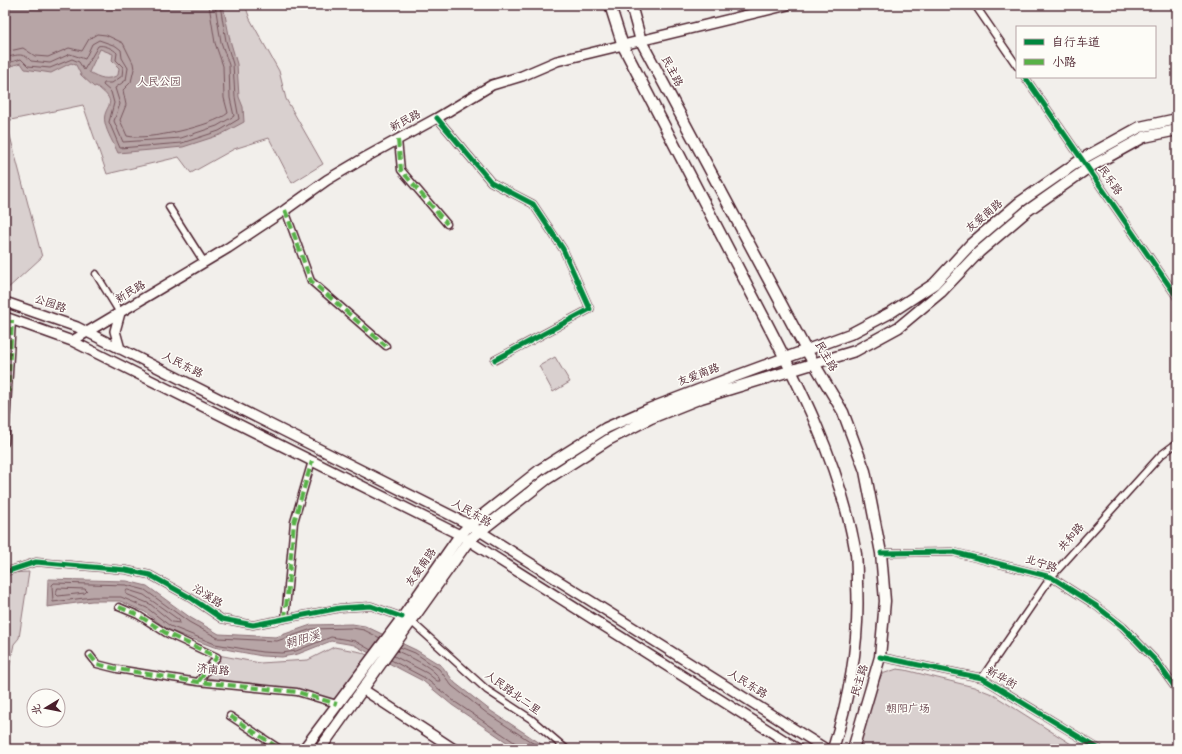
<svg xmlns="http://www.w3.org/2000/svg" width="1182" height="754" viewBox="0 0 1182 754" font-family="'Gochi Hand','LXGW WenKai TC',sans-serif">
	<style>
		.green { fill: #d9d0cf; stroke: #92787d }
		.water { fill: #b7a5a6; stroke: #8b6f75; fill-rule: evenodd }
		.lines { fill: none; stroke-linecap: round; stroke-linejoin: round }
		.shore { stroke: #76555c; stroke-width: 1 }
		.street-casing { stroke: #4a1f2b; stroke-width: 9 }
		.secondary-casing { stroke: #4a1f2b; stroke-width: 12 }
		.primary-casing { stroke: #4a1f2b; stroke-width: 13 }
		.street { stroke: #fdfcf7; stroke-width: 6 }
		.secondary { stroke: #fdfcf7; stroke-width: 9 }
		.primary { stroke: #fdfcf7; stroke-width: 10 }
		.quiet { stroke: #57b146; stroke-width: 4; stroke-dasharray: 8 4; stroke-linecap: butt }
		.cycleway-casing { stroke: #fdfcf7; stroke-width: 8 }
		.cycleway { stroke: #00873e; stroke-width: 5 }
		.labels { text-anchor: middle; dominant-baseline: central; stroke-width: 3; stroke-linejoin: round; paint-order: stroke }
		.street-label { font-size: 11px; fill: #4a1f2b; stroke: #fdfcf7 }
		.park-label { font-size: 11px; fill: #6e4b54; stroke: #fdfcf7 }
		.water-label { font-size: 12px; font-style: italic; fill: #704e56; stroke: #fdfcf7 }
	</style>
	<rect width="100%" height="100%" fill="#f2efeb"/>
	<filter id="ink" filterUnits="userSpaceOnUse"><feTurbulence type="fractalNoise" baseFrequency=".025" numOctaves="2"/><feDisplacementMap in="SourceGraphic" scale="8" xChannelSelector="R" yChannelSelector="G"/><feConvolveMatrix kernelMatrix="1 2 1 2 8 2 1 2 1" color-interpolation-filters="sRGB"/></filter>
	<g filter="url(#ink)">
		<path class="green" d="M5,5H245L250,19L279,71L286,99L323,164L292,183L269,138L234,149L191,173L179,157L107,174L83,105L6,121L42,257L5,291Z
			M555,357L570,382L553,392L539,366Z
			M29,572L19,638L14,644L5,688V573Z
			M334,647L361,652L369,656L336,700L296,689L199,677L218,655L260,663L308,660Z
			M897,669L905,670L974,687L992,694L1079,749H857L872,694L882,674Z"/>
		<path class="water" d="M5,5H223L230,40L237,64L239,97L243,107L244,122L220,135L183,147L118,153C114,144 107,133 105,123C101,105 123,105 96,86L94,87L81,75L76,65L71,63L51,73L25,69L21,63L7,67L9,72L5,75ZM100,49L113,54L112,61L119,68L118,75C107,81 100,78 89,72Z
			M48,579L127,581L147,586L191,618L219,634L276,637L311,625L352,624L365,626L416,650L442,666L455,683L491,711L549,749H517L452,705L423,681L354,645L331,641L298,654L282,657L262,656L214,647L168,630L145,612L120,601H92L47,607Z"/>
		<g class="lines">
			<path class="shore" d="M5,52L23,48L35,56L48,57L69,48L82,51L89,39L97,34L106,35L123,43L133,63L134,69L131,82L123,90L126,105L120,120L127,136C146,141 213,126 228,113L224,98L223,66L215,43L209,5
				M5,58C16,55 23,52 31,61L50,63L70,54L85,59L92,44L99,40L116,46L121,50L122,58L128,68L126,80L115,88L120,104L114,121L123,142L181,138L217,126L234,116L230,98L229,65L221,42L215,5
				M5,64L21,59L28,66L50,68L72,59L79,62L84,70L98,46C103,44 114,49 117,53L116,60L123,67L122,76L112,83H104L103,85L111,92L114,103L109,122L120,148L182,143L219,131L239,119L235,97L233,64L226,41L220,5
				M58,588L85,589L87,591L85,593L58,596L56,594Z
				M128,590L144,595L179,620L180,623L172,622L150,604L126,594V591Z
				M313,634L316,635L315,638L295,646L288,645L289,643Z
				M400,647L415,653L439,669L452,686L488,714L542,749
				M371,650L355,641L331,637L296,651L282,653L262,652L215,644L170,626L147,608L121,597H92L53,602L52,585L54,583L126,585L145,590L189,622L218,638L277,641L312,629L352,628L364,630L380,638
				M394,656L427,673L437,681H440C438,669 408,656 397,651
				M391,660L425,678L455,702L517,744L519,749"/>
			<defs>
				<path id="street" d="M975,5L1017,66
					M1025,77L1177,297
					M437,118L491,182L533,204L563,249L590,309L495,360
					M398,140L401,170L447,224
					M169,207L204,262
					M285,210L311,281L386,346
					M96,274L120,313
					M5,443L12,320
					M881,553L953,552L1051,577L1095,605L1123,627L1156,661L1177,690
					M5,572L36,562L126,570L150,575L191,598L222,619L253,625L340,608L371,606L402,617
					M119,607L138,615L166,633L217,657L198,682
					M285,619L294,522L312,461
					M412,622L487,690L531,719L566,749
					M90,655L97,664L117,669L198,682L297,692L337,704
					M880,657L982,678L1099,749
					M982,678L1051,577L1161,455L1177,443
					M230,716L280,749"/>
				<path id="secondary" d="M5,302L77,327L470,525L826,749
					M120,313L115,331L120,349
					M5,317L72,341L460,535L798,749
					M72,341L228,248L285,210L327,180L366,157L437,118L492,85L522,76L557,61L788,5
					M364,690L454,749"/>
				<path id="primary" d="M610,5L623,46C664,125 705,204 746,283C791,369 839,456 856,554C857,563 857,574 857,584C860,641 850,695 833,749
					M631,5L641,41L806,350L843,412L865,471L881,553L885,601L880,657L853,749
					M304,749L400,621L460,535L470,525L541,469L606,428L649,409L701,389L850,334L890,313L934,284L971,244L1020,202L1082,159L1140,127L1177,119
					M320,749L469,540L547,479L608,440L651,418L701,398L855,351L899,327L941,292L979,252L1027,211L1088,168L1144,137L1177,130"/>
			</defs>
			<use href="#street" class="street-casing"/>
			<use href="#secondary" class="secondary-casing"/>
			<use href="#primary" class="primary-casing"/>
			<use href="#street" class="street"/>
			<use href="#secondary" class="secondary"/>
			<use href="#primary" class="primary"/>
			<path class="quiet" d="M398,140L401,170L447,224
				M285,210L311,281L386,346
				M5,443L12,320
				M119,607L138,615L166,633L217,657L198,682
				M285,619L294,522L312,461
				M90,655L97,664L117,669L198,682L297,692L337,704
				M230,716L280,749"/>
			<defs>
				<path id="cycleway" d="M1025,77L1177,297
					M437,118L491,182L533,204L563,249L590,309L495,360
					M881,553L953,552L1051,577L1095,605L1123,627L1156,661L1177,690
					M5,572L36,562L126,570L150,575L191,598L222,619L253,625L340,608L371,606L402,617
					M880,657L982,678L1099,749"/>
			</defs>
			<use href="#cycleway" class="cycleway-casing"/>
			<use href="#cycleway" class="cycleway"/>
		</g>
	</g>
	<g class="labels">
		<g class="street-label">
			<text transform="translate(671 72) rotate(62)">民主路</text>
			<text transform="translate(406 122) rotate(-28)">新民路</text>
			<text transform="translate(1109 181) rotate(55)">民乐路</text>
			<text transform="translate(985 217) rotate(-40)">友爱南路</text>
			<text transform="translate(131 293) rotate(-31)">新民路</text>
			<text transform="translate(50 305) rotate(19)">公园路</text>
			<text transform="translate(825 357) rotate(60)">民主路</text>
			<text transform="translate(182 366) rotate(27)">人民东路</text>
			<text transform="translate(699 376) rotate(-21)">友爱南路</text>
			<text transform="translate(471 514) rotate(30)">人民东路</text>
			<text transform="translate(1072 538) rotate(-49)">共和路</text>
			<text transform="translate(1041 565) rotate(18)">北宁路</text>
			<text transform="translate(422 568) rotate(-55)">友爱南路</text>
			<text transform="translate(207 597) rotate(33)">沿溪路</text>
			<text transform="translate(213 671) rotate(6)">济南路</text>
			<text transform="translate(1001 679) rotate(29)">新华街</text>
			<text transform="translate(861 681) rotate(-73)">民主路</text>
			<text transform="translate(747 685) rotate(32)">人民东路</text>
			<text transform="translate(512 694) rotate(36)">人民路北二里</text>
		</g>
		<g class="park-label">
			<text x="159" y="83">人民公园</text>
			<text x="908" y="710">朝阳广场</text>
		</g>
		<g class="water-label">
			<text transform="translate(303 641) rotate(-16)">朝阳溪</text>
		</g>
	</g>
	<rect width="1182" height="754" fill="none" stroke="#fdfcf7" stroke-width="20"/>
	<rect x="10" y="10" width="1162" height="734" fill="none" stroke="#4a1f2b" stroke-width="1.5" filter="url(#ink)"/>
	<rect x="1016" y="26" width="140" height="52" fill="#fdfcf7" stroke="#b5a4a5"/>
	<rect x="1024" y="39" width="20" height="6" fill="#00873e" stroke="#b5a4a5"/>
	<text x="1052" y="46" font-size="12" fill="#4a1f2b">自行车道</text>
	<rect x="1024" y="59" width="20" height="6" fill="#57b146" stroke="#b5a4a5"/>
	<text x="1052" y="66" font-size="12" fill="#4a1f2b">小路</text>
	<g transform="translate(46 708) rotate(260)"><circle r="19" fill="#fdfcf7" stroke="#b5a4a5"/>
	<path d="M0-3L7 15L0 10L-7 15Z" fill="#4a1f2b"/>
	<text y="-6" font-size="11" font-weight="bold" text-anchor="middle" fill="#4a1f2b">北</text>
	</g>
</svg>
